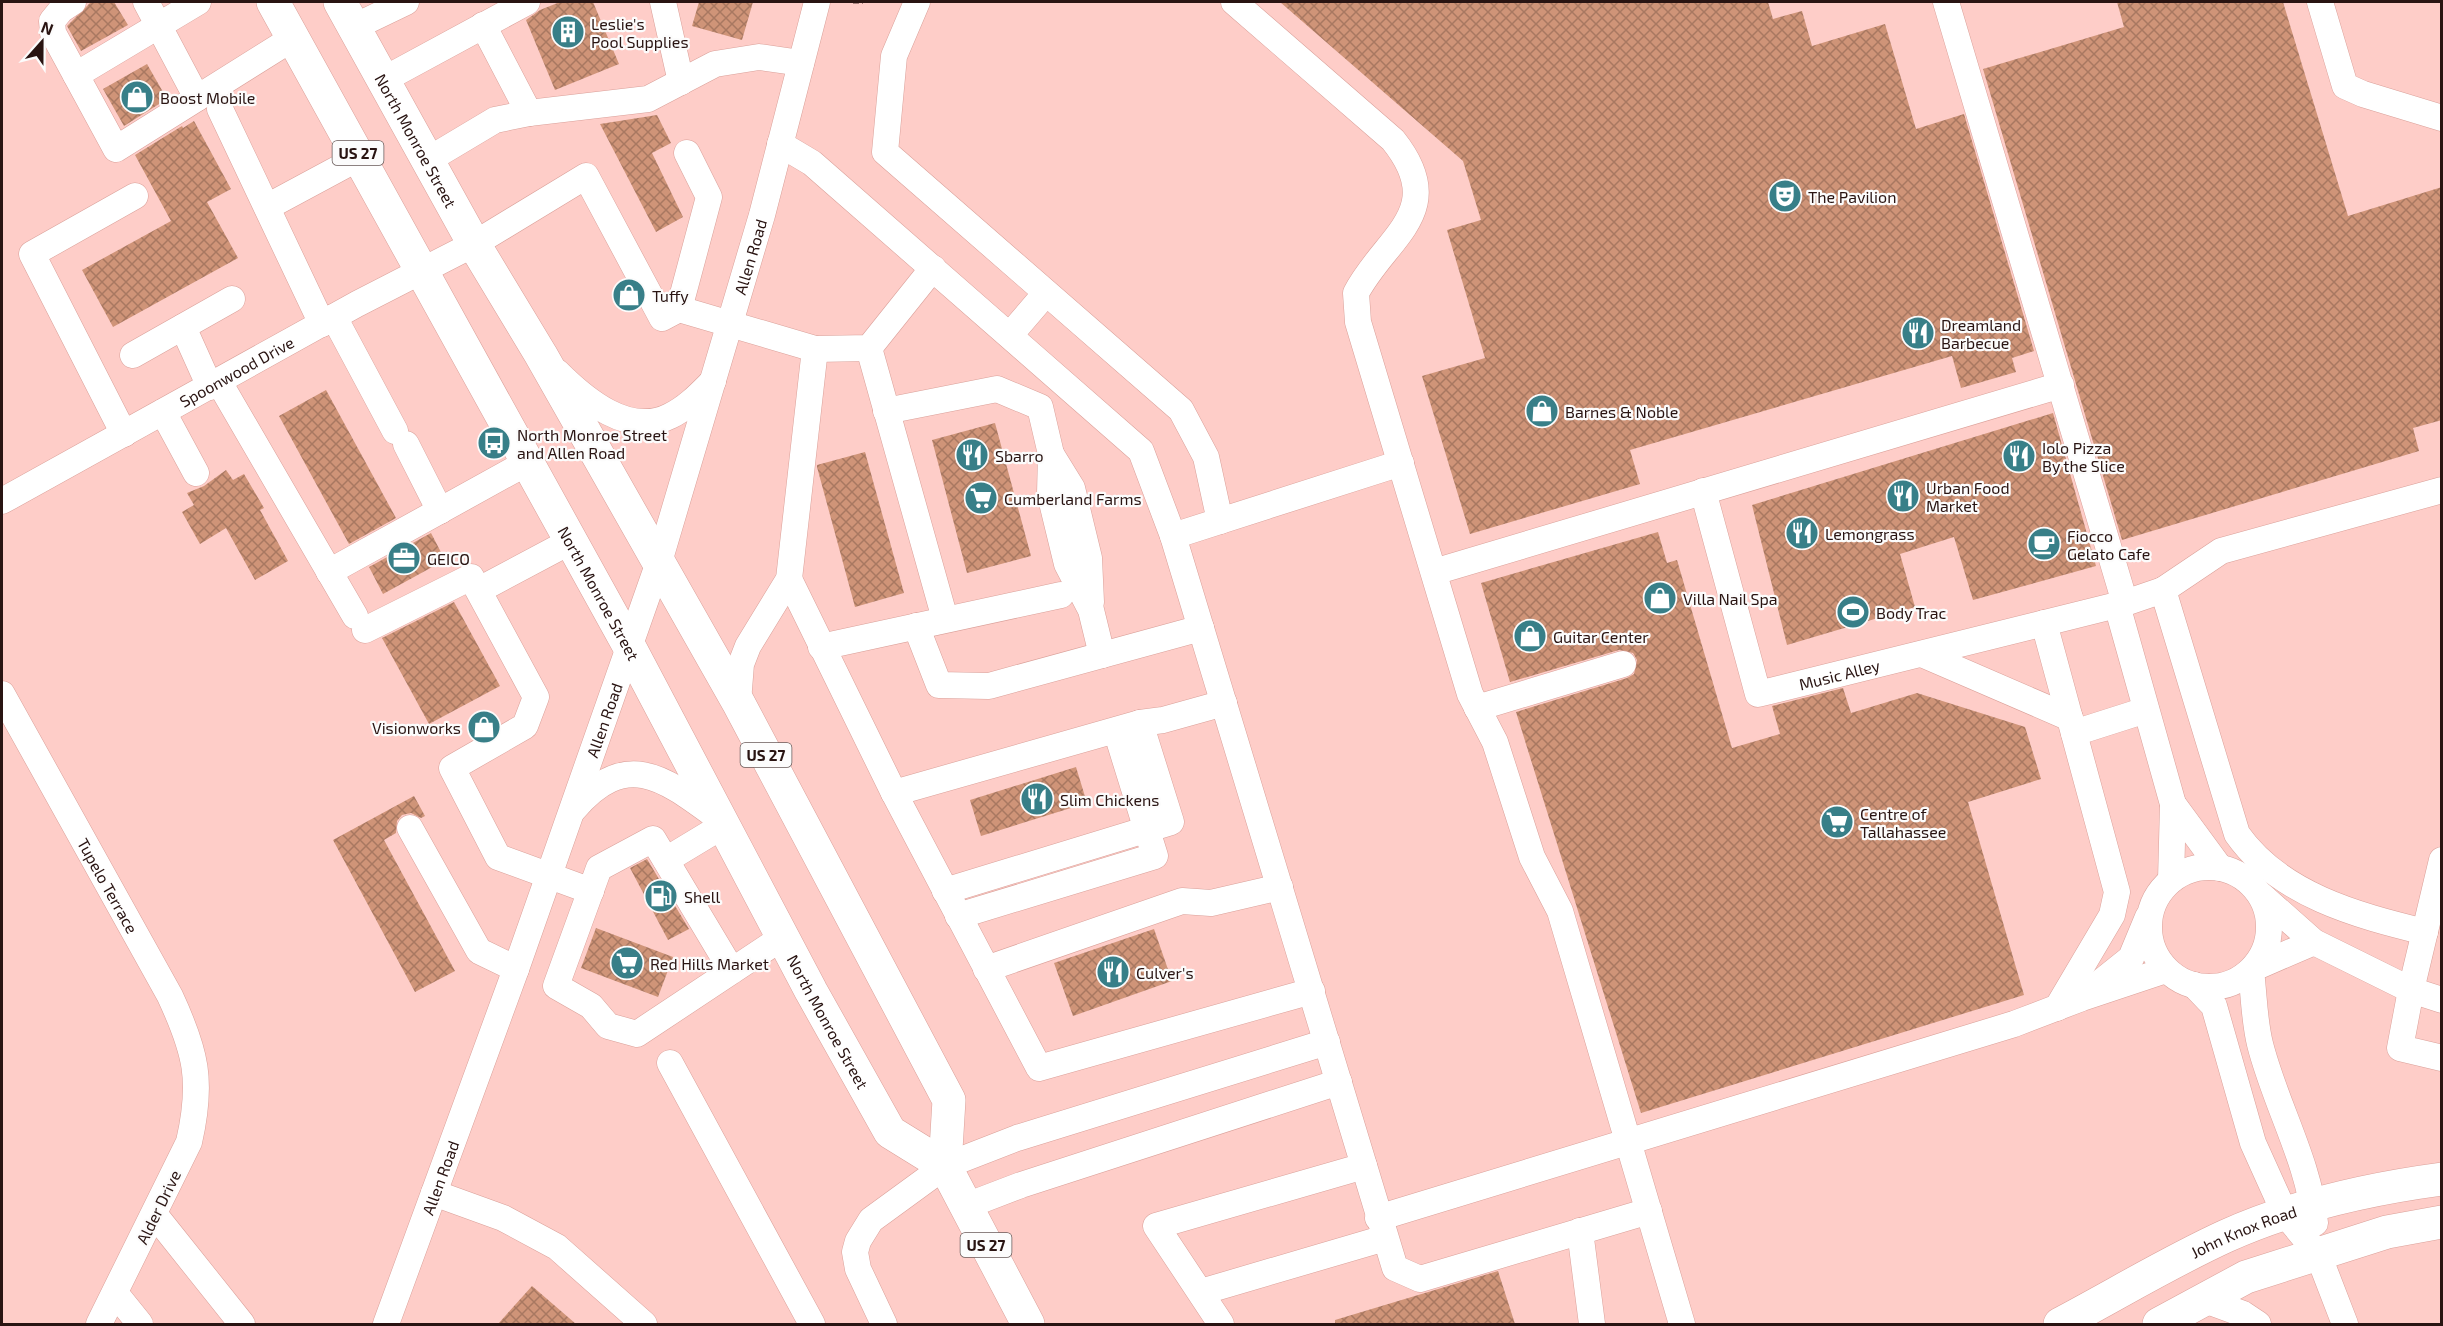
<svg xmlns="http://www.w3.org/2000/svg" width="2443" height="1326" viewBox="0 0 2443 1326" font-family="'Exo 2',sans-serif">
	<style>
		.building { fill: url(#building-cross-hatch) }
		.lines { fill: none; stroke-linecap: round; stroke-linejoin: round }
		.minor-casing { stroke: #daa099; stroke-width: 27 }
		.major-casing { stroke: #daa099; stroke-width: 34 }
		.path { stroke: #a8827e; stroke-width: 4; stroke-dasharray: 6 3; stroke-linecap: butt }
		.minor { stroke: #fff; stroke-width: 26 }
		.major { stroke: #fff; stroke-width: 33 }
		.labels { text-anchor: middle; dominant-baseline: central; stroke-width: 4.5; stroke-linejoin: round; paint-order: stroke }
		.shield { fill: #fcfcfc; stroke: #685a58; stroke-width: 1.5 }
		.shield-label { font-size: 15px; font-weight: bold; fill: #291412 }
		.poi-label { font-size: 16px; fill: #291412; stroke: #fcfcfc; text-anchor: start }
		.street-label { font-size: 16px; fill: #291412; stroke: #fcfcfc }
	</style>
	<defs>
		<pattern id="building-cross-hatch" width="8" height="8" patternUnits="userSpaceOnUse" patternTransform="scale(1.5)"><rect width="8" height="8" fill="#cf9478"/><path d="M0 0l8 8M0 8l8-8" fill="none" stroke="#a87861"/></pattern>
	</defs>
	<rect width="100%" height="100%" fill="#fecdc8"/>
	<path class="building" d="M91,2H114L128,25L81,51L67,26Z
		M560,2H593L619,64L555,90L526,20L540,10Z
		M699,2H753L742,40L692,26Z
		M1280,2H1768L1773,19L1802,11L1812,46L1885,24L1916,129L1964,114L2034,351L2012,358L2016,372L1961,388L1952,356L1630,450L1640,484L1470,534L1422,376L1485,358L1447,230L1481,220L1463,161Z
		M2117,2H2283L2348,216L2442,187V420L2413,428L2419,451L2122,540L1983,69L2124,27Z
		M147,64L167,99L124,126L103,89Z
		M657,115L671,143L652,153L683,217L656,232L600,124Z
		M194,121L231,189L207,202L238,258L113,327L82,270L171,221L135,155L182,126L183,128Z
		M326,390L396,518L349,544L279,416Z
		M2053,413L2096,566L1973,600L1954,537L1900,554L1915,607L1787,645L1752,505Z
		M995,423L1031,556L967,573L932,440Z
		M865,452L904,593L855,607L817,467V465Z
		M226,470L233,480L244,474L264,508L260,510L288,561L255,580L226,528L200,544L182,512L194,505L187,493L204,486Z
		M1658,532L1667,563L1677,560L1732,748L1780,734L1772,706L1843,688L1851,713L1917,693L2025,727L2041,779L1968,802L2024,995L1641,1113L1516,712L1627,678L1634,674L1637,660L1633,653L1619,650L1510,682L1481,583Z
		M431,533L445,560L383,594L369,567Z
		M454,602L500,686L429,724L382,638Z
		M1076,767L1087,803L981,836L970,800Z
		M414,796L425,816L421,818L411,813L402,815L397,821L396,833L384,840L455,971L415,992L333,840Z
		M647,859L689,929L668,940L630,868Z
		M596,928L673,957L658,997L581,968Z
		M1154,929L1172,981L1073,1016L1054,963Z
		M1498,1271L1515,1324H1335V1320Z
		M532,1286L576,1324H498Z"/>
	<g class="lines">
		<defs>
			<g id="minor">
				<path d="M73,2L61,10L52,21L53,33L116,149L293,38"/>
				<path d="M146,2L197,98"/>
				<path d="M663,2L681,82"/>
				<path d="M917,2L894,56L885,152L1181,410L1206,457L1220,521"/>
				<path d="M1234,2L1393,140C1450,211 1386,236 1356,293L1358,322L1470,694L1495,742L1532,857L1560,911L1682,1324"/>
				<path d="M1946,2L2125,603"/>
				<path d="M2320,2L2345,86L2363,94L2442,118"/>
				<path d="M483,25L529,113"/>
				<path d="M354,27L406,2"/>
				<path d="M76,75L198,2"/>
				<path d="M383,80L527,2"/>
				<path d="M220,109L322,324"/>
				<path d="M780,144L812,163L1141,451L1173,536L1395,1268L1420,1279L1649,1211"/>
				<path d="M428,160L495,120L529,113L648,99L715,64L759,57L801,63"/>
				<path d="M267,207L360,157"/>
				<path d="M679,309L709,197L687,153"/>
				<path d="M334,317L395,431"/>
				<path d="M183,327L210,387"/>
				<path d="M1010,335L1046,293"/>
				<path d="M869,348L945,619"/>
				<path d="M133,355L232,299"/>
				<path d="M557,372C585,400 629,437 670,416C687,408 700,394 713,381"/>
				<path d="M219,382L355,616"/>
				<path d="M886,411L997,389L1040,407L1051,454L1050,494L1067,564L1091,610L1102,655"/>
				<path d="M163,412L196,473"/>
				<path d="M124,434L32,254L135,196"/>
				<path d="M406,444L440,511"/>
				<path d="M1051,454L1072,488L1089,558L1091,602"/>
				<path id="s1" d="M1703,491L1758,694L2125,603L2163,590L2221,551L2442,490"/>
				<path id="s2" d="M2,501L357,304L474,244L586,176L662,318L679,309L815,349L869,348L933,268"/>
				<path d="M1173,536L1401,463"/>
				<path d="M329,572L528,462"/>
				<path d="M1434,572L2061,385"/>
				<path d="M789,579L894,793L1039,1068L1312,991"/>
				<path d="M479,590L571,541"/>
				<path d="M2163,590L2237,834C2280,895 2356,915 2425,932"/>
				<path d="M2117,605L2173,804L2171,880"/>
				<path d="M2044,623L2117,892L2112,915L2057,1008"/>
				<path d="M916,626L939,685L989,686L1201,628"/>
				<path d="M365,630L471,577L536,697L525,726L452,768L498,857L591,891"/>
				<path d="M821,647L1061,595"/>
				<path d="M1922,654L2070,718"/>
				<path id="s3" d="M2,694L170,996C196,1052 203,1081 189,1142L99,1324"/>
				<path d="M738,702L741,664L748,646L789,579L815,349"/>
				<path d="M1477,708L1623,664"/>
				<path d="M2074,733L2146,710"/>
				<path d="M894,793L1140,723L1163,720L1224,703"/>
				<path d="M2173,804L2220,868"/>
				<path d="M574,809C626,748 664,778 717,817"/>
				<path d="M410,828L479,951L516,969"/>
				<path d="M666,860L724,825"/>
				<path d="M2442,860L2411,990L2400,1048L2442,1058"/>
				<circle cx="2209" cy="927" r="60"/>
				<path d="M945,891L1171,822L1140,723"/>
				<path d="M2262,896L2314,942L2411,990L2442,1000"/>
				<path d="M958,916L1155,856L1119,740"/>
				<path d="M2256,967L2314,942"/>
				<path d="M986,969L1182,901L1211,903L1280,887"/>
				<path d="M732,971L653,839L599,868L556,986L591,1006L608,1026L637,1034L783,937"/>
				<path d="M2251,971C2254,994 2254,1020 2260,1044C2275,1104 2309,1161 2315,1223"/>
				<path d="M2194,985L2214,1006L2253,1143L2285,1214L2318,1254L2345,1324"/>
				<path d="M2096,986L2131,958L2148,917"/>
				<path d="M670,1063L812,1324"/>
				<path d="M434,1193L503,1218L557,1247L644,1324"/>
				<path d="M966,1206L1021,1185L1339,1082"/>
				<path d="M155,1215L242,1324"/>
				<path d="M1378,1218L2014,1024L2082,998L2166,970"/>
				<path d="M1580,1231L1592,1324"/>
				<path d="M1201,1292L1385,1238"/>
				<path d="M115,1293L140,1324"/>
				<path d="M2205,1300L2243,1314L2258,1324"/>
				<path id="s4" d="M386,1324L516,969L659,562L762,215L817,2"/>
				<path d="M884,1324L858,1269L855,1252L858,1241L871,1220L945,1166L1017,1138L1327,1042"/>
				<path d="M1221,1324L1156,1226L1364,1166"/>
			</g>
			<g id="major">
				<path id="s5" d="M273,2L629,646L811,991L890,1132L945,1166L1028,1324"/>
				<path id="s6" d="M340,2L474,244L541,355L738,702L949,1100L945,1166"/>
				<path id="s7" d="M2060,1324C2115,1295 2169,1262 2226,1236C2295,1205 2367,1189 2442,1179"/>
				<path d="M2159,1324L2246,1277L2387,1232L2442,1222"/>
			</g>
		</defs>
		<use href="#minor" class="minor-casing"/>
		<use href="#major" class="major-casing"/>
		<path class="path" d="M853,2H863"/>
		<use href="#minor" class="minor"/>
		<use href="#major" class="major"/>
	</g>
	<defs>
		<symbol id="building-disc" viewBox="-11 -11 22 22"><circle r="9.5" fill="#387f88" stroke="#fcfcfc"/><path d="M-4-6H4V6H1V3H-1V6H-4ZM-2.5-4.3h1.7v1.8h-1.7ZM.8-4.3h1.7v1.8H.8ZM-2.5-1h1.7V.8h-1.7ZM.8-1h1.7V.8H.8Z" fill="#fff"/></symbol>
		<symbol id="shop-disc" viewBox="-11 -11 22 22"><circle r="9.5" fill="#387f88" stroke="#fcfcfc"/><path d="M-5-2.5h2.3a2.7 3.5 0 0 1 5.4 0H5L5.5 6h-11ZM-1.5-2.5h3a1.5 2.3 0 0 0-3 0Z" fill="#fff"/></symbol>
		<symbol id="theatre-disc" viewBox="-11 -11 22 22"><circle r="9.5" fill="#387f88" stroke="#fcfcfc"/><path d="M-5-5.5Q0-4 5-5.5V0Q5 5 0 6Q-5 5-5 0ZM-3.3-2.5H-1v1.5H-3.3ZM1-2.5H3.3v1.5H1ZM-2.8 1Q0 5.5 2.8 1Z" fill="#fff"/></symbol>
		<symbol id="restaurant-disc" viewBox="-11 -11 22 22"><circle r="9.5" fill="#387f88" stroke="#fcfcfc"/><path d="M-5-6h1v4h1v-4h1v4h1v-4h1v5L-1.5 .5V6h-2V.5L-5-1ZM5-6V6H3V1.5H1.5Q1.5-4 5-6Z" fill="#fff"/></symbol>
		<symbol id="bus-disc" viewBox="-11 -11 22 22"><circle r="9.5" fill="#387f88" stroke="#fcfcfc"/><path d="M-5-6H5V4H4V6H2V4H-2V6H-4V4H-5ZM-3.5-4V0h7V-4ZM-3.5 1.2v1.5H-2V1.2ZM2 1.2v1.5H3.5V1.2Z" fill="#fff"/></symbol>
		<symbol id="supermarket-disc" viewBox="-11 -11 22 22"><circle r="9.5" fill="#387f88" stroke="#fcfcfc"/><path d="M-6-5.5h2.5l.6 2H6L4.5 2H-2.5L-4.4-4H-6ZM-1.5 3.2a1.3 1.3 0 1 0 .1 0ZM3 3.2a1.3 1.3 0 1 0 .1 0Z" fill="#fff"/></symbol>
		<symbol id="cafe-disc" viewBox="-11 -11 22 22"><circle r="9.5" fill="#387f88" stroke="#fcfcfc"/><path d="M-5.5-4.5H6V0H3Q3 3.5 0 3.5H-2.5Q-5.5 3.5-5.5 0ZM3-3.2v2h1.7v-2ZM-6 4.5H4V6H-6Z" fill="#fff"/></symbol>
		<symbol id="office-disc" viewBox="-11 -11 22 22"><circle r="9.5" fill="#387f88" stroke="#fcfcfc"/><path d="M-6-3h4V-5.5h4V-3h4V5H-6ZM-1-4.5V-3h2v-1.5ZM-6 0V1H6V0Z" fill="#fff"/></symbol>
		<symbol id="stadium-disc" viewBox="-11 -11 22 22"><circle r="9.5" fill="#387f88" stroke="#fcfcfc"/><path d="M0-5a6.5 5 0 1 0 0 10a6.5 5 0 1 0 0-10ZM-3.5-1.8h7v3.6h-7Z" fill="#fff"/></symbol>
		<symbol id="fuel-disc" viewBox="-11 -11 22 22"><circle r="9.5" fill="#387f88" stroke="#fcfcfc"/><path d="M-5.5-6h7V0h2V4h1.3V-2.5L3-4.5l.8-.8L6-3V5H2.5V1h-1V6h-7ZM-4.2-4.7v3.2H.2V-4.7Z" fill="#fff"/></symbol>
	</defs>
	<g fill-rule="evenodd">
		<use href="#building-disc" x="549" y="13" width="38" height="38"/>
		<use href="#shop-disc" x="118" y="78" width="38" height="38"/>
		<use href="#theatre-disc" x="1766" y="177" width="38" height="38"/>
		<use href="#shop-disc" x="610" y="276" width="38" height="38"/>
		<use href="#restaurant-disc" x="1899" y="314" width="38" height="38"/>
		<use href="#shop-disc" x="1523" y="392" width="38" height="38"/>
		<use href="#bus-disc" x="475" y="424" width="38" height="38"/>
		<use href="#restaurant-disc" x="953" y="436" width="38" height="38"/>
		<use href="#restaurant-disc" x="2000" y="437" width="38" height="38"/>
		<use href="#restaurant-disc" x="1884" y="477" width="38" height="38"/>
		<use href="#supermarket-disc" x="962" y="479" width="38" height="38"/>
		<use href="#restaurant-disc" x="1783" y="514" width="38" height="38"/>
		<use href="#cafe-disc" x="2025" y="525" width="38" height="38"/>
		<use href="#office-disc" x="385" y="539" width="38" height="38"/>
		<use href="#shop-disc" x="1641" y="579" width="38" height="38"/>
		<use href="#stadium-disc" x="1834" y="593" width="38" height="38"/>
		<use href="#shop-disc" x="1511" y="617" width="38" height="38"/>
		<use href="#shop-disc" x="465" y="708" width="38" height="38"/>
		<use href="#restaurant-disc" x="1018" y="780" width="38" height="38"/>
		<use href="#supermarket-disc" x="1818" y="803" width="38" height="38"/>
		<use href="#fuel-disc" x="642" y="877" width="38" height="38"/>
		<use href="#supermarket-disc" x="608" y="944" width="38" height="38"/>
		<use href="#restaurant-disc" x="1094" y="953" width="38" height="38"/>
	</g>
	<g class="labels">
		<g class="shield">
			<rect x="332.5" y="141" width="51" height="24" rx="4.5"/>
			<rect x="740.5" y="743" width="51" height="24" rx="4.5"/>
			<rect x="960.5" y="1233" width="51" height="24" rx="4.5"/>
		</g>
		<g class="shield-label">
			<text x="358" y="153">US 27</text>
			<text x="766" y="755">US 27</text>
			<text x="986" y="1245">US 27</text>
		</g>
		<g class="poi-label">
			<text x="591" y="23">Leslie's<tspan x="591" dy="18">Pool Supplies</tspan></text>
			<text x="160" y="97">Boost Mobile</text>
			<text x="1808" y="196">The Pavilion</text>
			<text x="652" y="295">Tuffy</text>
			<text x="1941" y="324">Dreamland<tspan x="1941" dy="18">Barbecue</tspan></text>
			<text x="1565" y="411">Barnes &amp; Noble</text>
			<text x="517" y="434">North Monroe Street<tspan x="517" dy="18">and Allen Road</tspan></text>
			<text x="2042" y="447">Iolo Pizza<tspan x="2042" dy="18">By the Slice</tspan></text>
			<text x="995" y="455">Sbarro</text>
			<text x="1926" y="487">Urban Food<tspan x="1926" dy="18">Market</tspan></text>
			<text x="1004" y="498">Cumberland Farms</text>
			<text x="1825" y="533">Lemongrass</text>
			<text x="2067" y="535">Fiocco<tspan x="2067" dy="18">Gelato Cafe</tspan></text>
			<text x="427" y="558">GEICO</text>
			<text x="1683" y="598">Villa Nail Spa</text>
			<text x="1876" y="612">Body Trac</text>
			<text x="1553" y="636">Guitar Center</text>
			<text x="461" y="727" text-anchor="end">Visionworks</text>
			<text x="1060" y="799">Slim Chickens</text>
			<text x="1860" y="813">Centre of<tspan x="1860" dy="18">Tallahassee</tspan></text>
			<text x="684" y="896">Shell</text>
			<text x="650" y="963">Red Hills Market</text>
			<text x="1136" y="972">Culver's</text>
		</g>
		<g class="street-label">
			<text stroke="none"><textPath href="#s6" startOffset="158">North Monroe Street</textPath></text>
			<text stroke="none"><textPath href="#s4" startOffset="1128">Allen Road</textPath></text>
			<text stroke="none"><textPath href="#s2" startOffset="268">Spoonwood Drive</textPath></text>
			<text stroke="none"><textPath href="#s5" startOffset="675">North Monroe Street</textPath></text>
			<text stroke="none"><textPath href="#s1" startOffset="294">Music Alley</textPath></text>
			<text stroke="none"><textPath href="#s4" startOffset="642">Allen Road</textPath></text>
			<text stroke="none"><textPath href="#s3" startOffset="219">Tupelo Terrace</textPath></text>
			<text stroke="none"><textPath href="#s5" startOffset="1161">North Monroe Street</textPath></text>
			<text stroke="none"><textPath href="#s4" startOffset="156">Allen Road</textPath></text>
			<text transform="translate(158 1207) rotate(-64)">Alder Drive</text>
			<text stroke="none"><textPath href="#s7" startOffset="206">John Knox Road</textPath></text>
		</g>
	</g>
	<rect width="2443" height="1326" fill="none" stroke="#291412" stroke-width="6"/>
	<g transform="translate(42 42) rotate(21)" stroke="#fcfcfc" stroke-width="4.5" paint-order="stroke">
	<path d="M0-4.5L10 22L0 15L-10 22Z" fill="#291412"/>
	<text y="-9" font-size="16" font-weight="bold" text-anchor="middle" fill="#291412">N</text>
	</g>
</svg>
